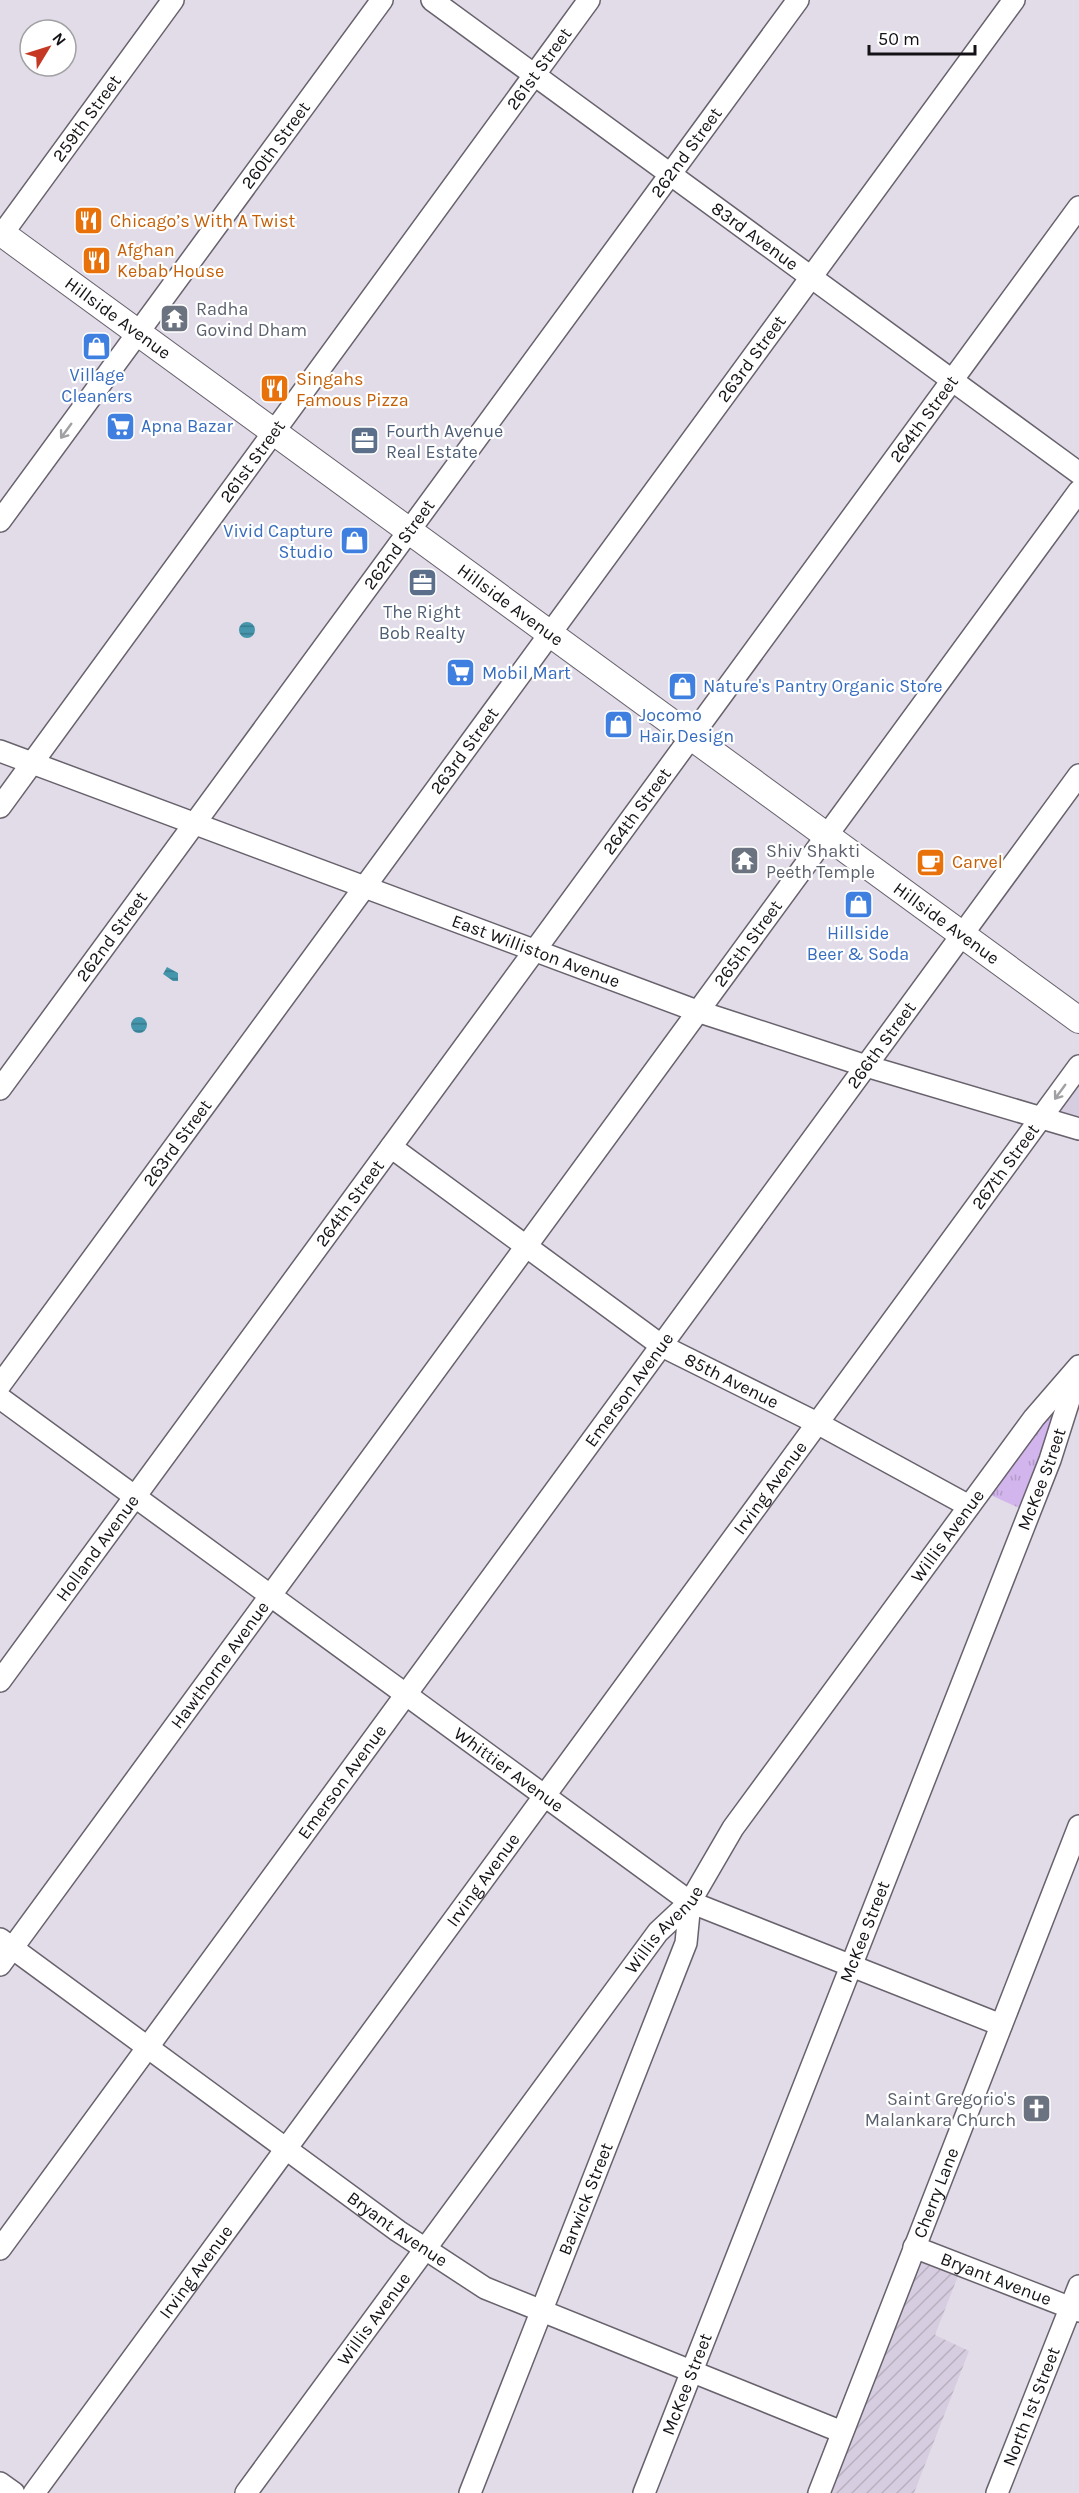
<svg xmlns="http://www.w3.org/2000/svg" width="1079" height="2493" viewBox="0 0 1079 2493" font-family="Karla,sans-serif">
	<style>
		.built { fill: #d7cde0 }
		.industrial { fill: url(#industrial-furrows) }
		.park { fill: url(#park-tufts) }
		.water { fill: url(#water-rules) }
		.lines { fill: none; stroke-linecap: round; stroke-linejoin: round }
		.minor-casing { stroke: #68626d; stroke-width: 24 }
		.major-casing { stroke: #68626d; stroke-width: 28 }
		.minor { stroke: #fff; stroke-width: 21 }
		.major { stroke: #fff; stroke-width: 26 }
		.oneway { stroke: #a1a0a2 }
		.labels { text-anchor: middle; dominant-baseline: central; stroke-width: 4.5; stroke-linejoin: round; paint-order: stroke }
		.street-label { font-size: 18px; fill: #141216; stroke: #fff }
		.food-label { font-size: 18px; fill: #c56008; stroke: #fff; text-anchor: start }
		.worship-label { font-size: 18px; fill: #5b616d; stroke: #fff; text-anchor: start }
		.shop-label { font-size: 18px; fill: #366cbe; stroke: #fff; text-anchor: start }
		.service-label { font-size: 18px; fill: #4e5e75; stroke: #fff; text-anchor: start }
	</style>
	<defs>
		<pattern id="industrial-furrows" width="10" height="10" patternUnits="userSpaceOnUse" patternTransform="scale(1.5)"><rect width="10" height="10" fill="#d7cde0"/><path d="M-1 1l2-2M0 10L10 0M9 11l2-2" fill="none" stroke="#b8afbf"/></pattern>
		<pattern id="park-tufts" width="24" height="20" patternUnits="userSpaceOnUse" patternTransform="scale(1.5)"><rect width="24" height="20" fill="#d2b5ec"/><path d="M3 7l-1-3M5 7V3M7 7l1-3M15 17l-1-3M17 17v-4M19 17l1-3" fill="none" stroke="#b39bca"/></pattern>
		<pattern id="water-rules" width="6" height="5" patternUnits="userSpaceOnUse" patternTransform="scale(1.5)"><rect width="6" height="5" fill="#4596ac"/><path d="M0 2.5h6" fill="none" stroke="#38798b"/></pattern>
	</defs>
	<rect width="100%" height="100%" fill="#e2dce9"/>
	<path class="built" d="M1079,1066V1129L1040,1119Z"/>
	<path class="industrial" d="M900,2255L958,2276L935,2335L969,2351L914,2493H806Z"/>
	<path class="park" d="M1062,1397L1026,1511L984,1492Z"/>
	<path class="water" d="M239 630a8 8 0 1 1 16 0a8 8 0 1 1-16 0Z
		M167,967L178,973V981H173L163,974Z
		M131 1025a8 8 0 1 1 16 0a8 8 0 1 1-16 0Z"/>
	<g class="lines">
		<defs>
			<g id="minor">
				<path id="s1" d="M432,0L1079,473"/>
				<path id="s2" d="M0,237L173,0"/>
				<path id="s3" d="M0,521L382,0"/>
				<path id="s4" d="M0,751L697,1011L866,1066L1079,1129"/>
				<path id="s5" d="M0,807L589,0"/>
				<path id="s6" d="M0,1089L798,0"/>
				<path id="s7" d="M391,1147L662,1346L817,1423L969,1506"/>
				<path id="s8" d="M0,1385L1014,0"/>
				<path id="s9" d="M0,1398L690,1902L1001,2025"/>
				<path id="s10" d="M0,1681L1079,207"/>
				<path id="s11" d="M0,1939L398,2231L485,2288L842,2432"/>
				<path id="s12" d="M0,1965L1079,491"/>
				<path id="s13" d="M914,2247L1079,2311"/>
				<path id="s14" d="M0,2249L1079,775"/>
				<path d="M0,2483L14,2493"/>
				<path id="s15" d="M34,2493L1079,1066"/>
				<path id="s16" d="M246,2493L658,1932L690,1902L733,1828L1034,1418L1079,1366"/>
				<path id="s17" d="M470,2493L686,1943L690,1902"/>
				<path id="s18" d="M644,2493L1050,1460L1078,1372"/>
				<path id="s19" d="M819,2493L1079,1826"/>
				<path id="s20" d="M997,2493L1079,2286"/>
			</g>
			<g id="major">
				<path id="s21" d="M0,232L1079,1020"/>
			</g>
		</defs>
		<use href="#minor" class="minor-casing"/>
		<use href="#major" class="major-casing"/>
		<use href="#minor" class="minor"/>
		<use href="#major" class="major"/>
	</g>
	<defs><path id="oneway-shaft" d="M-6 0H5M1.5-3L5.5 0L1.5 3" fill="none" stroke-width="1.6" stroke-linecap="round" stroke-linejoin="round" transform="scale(1.5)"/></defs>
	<g class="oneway">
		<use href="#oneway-shaft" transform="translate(66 431) rotate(126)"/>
		<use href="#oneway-shaft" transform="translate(1060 1092) rotate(126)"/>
	</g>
	<defs>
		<symbol id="restaurant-square" viewBox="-11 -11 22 22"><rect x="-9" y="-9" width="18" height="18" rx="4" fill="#e8710a" stroke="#fff"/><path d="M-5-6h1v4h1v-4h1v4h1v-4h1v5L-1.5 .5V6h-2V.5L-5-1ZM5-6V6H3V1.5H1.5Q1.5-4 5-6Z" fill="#fff"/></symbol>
		<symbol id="temple-square" viewBox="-11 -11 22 22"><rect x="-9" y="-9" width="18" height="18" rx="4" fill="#6b7280" stroke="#fff"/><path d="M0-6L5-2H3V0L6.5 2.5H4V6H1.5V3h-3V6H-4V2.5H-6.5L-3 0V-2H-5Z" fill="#fff"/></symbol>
		<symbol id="shop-square" viewBox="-11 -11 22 22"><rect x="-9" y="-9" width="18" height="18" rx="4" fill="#3f7fe0" stroke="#fff"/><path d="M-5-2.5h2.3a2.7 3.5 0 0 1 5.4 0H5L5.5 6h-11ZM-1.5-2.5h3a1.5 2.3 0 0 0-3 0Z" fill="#fff"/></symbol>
		<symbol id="supermarket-square" viewBox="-11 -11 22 22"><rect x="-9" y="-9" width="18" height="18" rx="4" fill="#3f7fe0" stroke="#fff"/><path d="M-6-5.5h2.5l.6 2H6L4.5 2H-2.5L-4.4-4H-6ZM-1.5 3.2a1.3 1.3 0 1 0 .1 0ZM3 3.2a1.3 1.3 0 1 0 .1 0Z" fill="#fff"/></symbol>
		<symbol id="office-square" viewBox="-11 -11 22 22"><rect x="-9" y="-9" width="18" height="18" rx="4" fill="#5c6f8a" stroke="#fff"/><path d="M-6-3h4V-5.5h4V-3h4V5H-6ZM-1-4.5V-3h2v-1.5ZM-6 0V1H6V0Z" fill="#fff"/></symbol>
		<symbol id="cafe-square" viewBox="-11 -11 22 22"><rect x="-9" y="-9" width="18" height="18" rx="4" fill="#e8710a" stroke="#fff"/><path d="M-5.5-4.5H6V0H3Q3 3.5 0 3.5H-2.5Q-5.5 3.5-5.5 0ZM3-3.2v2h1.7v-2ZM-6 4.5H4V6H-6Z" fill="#fff"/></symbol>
		<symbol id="church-square" viewBox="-11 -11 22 22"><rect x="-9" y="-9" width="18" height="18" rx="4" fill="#6b7280" stroke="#fff"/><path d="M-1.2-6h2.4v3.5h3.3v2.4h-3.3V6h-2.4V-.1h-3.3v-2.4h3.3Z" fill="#fff"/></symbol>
	</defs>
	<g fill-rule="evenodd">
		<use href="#restaurant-square" x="72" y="204" width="33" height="33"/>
		<use href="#restaurant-square" x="80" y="244" width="33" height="33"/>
		<use href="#temple-square" x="158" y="302" width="33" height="33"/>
		<use href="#shop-square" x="80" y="330" width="33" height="33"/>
		<use href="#restaurant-square" x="258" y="372" width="33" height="33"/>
		<use href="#supermarket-square" x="104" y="410" width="33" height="33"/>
		<use href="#office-square" x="348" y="424" width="33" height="33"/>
		<use href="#shop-square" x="338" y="524" width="33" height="33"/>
		<use href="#office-square" x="406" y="566" width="33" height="33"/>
		<use href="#supermarket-square" x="444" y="656" width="33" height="33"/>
		<use href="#shop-square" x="666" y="670" width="33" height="33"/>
		<use href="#shop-square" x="602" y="708" width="33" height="33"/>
		<use href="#temple-square" x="728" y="844" width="33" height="33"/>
		<use href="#cafe-square" x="914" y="846" width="33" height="33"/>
		<use href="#shop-square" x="842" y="888" width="33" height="33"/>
		<use href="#church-square" x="1020" y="2092" width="33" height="33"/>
	</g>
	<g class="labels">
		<g class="street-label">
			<text stroke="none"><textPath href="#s5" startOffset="914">261st Street</textPath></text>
			<text stroke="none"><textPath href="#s2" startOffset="147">259th Street</textPath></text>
			<text stroke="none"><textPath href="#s3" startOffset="466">260th Street</textPath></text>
			<text stroke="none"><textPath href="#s6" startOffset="1161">262nd Street</textPath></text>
			<text stroke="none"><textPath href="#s1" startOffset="400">83rd Avenue</textPath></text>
			<text stroke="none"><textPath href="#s21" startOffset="146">Hillside Avenue</textPath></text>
			<text stroke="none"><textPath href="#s8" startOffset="1272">263rd Street</textPath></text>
			<text stroke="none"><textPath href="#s10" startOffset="1564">264th Street</textPath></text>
			<text stroke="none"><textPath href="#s5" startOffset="428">261st Street</textPath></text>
			<text stroke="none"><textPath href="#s6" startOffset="675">262nd Street</textPath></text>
			<text stroke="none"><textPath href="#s21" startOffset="632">Hillside Avenue</textPath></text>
			<text stroke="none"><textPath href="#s8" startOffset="786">263rd Street</textPath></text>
			<text stroke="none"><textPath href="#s10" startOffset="1078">264th Street</textPath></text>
			<text stroke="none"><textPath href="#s21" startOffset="1172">Hillside Avenue</textPath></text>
			<text stroke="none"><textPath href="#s6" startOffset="189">262nd Street</textPath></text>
			<text stroke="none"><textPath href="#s12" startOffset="1266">265th Street</textPath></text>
			<text stroke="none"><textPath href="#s4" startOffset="572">East Williston Avenue</textPath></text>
			<text stroke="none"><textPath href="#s14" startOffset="1492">266th Street</textPath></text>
			<text stroke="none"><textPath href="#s8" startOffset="300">263rd Street</textPath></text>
			<text stroke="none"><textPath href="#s15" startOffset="1644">267th Street</textPath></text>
			<text stroke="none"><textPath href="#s10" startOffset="592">264th Street</textPath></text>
			<text stroke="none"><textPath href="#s7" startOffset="414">85th Avenue</textPath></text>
			<text stroke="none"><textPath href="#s14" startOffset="1065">Emerson Avenue</textPath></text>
			<text stroke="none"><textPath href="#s18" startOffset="1089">McKee Street</textPath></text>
			<text stroke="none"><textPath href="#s15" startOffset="1246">Irving Avenue</textPath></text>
			<text stroke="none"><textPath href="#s16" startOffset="1188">Willis Avenue</textPath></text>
			<text stroke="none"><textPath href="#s10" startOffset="165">Holland Avenue</textPath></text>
			<text stroke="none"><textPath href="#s12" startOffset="372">Hawthorne Avenue</textPath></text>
			<text stroke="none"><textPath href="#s9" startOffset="630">Whittier Avenue</textPath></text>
			<text stroke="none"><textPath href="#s14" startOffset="579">Emerson Avenue</textPath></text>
			<text stroke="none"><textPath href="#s15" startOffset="760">Irving Avenue</textPath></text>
			<text stroke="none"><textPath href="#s16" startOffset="702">Willis Avenue</textPath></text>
			<text stroke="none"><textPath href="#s18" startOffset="603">McKee Street</textPath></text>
			<text stroke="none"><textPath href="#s19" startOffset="322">Cherry Lane</textPath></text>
			<text stroke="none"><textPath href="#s17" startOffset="316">Barwick Street</textPath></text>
			<text stroke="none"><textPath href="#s11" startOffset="492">Bryant Avenue</textPath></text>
			<text stroke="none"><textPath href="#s15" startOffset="274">Irving Avenue</textPath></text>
			<text stroke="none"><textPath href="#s13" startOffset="88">Bryant Avenue</textPath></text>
			<text stroke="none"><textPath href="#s16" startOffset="216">Willis Avenue</textPath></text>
			<text stroke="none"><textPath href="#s18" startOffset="117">McKee Street</textPath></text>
			<text stroke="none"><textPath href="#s20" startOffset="93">North 1st Street</textPath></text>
		</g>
		<g class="food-label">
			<text x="110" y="221">Chicago’s With A Twist</text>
			<text x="117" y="250">Afghan<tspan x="117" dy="21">Kebab House</tspan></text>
			<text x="296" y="379">Singahs<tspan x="296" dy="21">Famous Pizza</tspan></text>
			<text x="952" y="862">Carvel</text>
		</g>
		<g class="worship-label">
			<text x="196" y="309">Radha<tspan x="196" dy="21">Govind Dham</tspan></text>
			<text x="766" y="851">Shiv Shakti<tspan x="766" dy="21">Peeth Temple</tspan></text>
			<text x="1016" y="2099" text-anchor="end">Saint Gregorio's<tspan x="1016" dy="21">Malankara Church</tspan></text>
		</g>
		<g class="shop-label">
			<text x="97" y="375" text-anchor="middle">Village<tspan x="97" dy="21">Cleaners</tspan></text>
			<text x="141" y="426">Apna Bazar</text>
			<text x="333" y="531" text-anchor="end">Vivid Capture<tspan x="333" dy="21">Studio</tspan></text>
			<text x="482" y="673">Mobil Mart</text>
			<text x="703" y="686">Nature's Pantry Organic Store</text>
			<text x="639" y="715">Jocomo<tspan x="639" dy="21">Hair Design</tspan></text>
			<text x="858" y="933" text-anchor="middle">Hillside<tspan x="858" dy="21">Beer &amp; Soda</tspan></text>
		</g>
		<g class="service-label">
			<text x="386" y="431">Fourth Avenue<tspan x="386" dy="21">Real Estate</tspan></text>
			<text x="422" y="612" text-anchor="middle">The Right<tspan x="422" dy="21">Bob Realty</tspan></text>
		</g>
	</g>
	<g transform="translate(48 48) rotate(52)"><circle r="28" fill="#ffffff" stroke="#a1a0a2" stroke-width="1.5"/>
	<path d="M0-4.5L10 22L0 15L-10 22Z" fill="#c53924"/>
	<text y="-9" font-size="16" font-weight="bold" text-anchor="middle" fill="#141216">N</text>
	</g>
	<path d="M869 45v9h106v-9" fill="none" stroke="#141216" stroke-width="3"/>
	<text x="878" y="45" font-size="18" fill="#141216" stroke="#ffffff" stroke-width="4.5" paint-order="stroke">50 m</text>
</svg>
